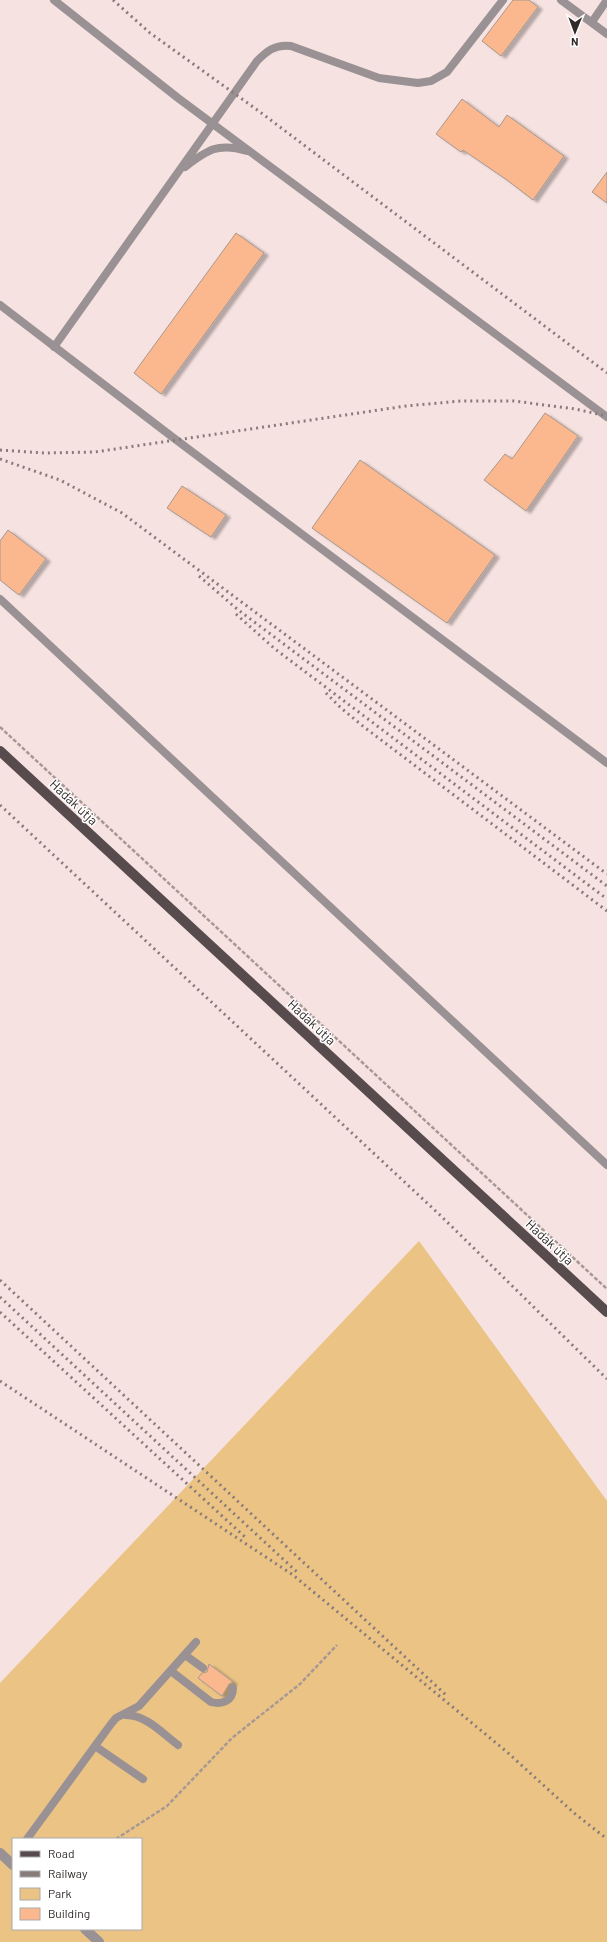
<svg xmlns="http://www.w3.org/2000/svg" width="607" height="1942" viewBox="0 0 607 1942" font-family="Barlow,sans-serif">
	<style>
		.green { fill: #eac385; fill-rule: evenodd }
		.building { fill: #fbb88f; stroke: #a7988f; filter: url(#shadow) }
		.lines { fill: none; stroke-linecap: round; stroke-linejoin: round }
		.path { stroke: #a79896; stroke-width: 2.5; stroke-dasharray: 4 2; stroke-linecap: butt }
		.lane { stroke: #999193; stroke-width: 8 }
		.street { stroke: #999193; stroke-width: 10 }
		.primary { stroke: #584b4e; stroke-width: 10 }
		.rail { stroke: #887b7a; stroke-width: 3; stroke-dasharray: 2 4; stroke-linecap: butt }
		.labels { text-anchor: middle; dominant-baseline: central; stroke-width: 3; stroke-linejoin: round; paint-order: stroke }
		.street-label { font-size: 13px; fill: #302928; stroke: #fff }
	</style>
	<defs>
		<filter id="shadow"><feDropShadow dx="4.5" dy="2.5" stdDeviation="1" flood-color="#0004"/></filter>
	</defs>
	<rect width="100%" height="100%" fill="#f6e2e0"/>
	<path class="green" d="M419,1241L607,1501V1942H0V1683ZM13,1839H141V1929H13Z"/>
	<path class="building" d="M513,0H529L538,7L501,56L482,41Z
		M462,99L499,127L507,115L564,156L533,200L507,180L463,150L461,152L436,134Z
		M607,172V203L592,192Z
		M236,233L264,253L161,394L134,373Z
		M545,413L578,436L526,511L484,480L505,454L512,459Z
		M360,460L495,555L447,623L312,528Z
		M182,486L226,515L211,537L167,508Z
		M8,530L46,559L19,595L0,580V541Z
		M209,1664L233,1682L229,1684L222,1696L198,1678L202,1673L207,1672Z"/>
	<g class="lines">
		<path class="path" d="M0,727L607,1289
			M116,1839L167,1806L232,1738L300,1684L337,1645"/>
		<path class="lane" d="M54,0L178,98L607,417
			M561,0L607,34
			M592,22L607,0
			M185,167C207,150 218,142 247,151
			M0,305L175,439L607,763
			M54,347L257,61C267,51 275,44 291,46L379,78L418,83L431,81L447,72L503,0
			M0,599L607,1165
			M185,1655L203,1668
			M171,1671L211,1702C222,1705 233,1701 233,1688
			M126,1715C146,1715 162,1733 178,1745
			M95,1746L143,1779
			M27,1839L111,1724L116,1718L139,1706L196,1642"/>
		<path class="street" d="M0,1853L13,1865
			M85,1929L99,1942"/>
		<path class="primary" d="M0,751L607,1312"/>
		<path class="rail" d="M113,0L150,33L256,109L607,373
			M0,450L44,453L95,452L406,406L461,401H514L575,409L607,416
			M0,459L60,480L122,513L607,874
			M199,576L237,609L607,886
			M236,614L275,649L607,899
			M326,693L341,708L364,727L607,911
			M0,805L441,1216L607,1379
			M0,1280L447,1696
			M0,1297L297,1572
			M0,1312L245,1537
			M0,1381L293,1575L507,1752L574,1813L607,1839"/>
	</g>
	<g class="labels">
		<g class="street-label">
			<text transform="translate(74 802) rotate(43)">Hadak útja</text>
			<text transform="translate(312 1022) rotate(43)">Hadak útja</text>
			<text transform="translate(550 1242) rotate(43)">Hadak útja</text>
		</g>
	</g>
	<rect x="12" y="1838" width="130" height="92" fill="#ffffff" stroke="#aca9a9"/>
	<rect x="20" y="1851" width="20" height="6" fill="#584b4e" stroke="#aca9a9"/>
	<text x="48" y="1858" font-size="12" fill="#302928">Road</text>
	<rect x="20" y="1871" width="20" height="6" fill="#887b7a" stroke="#aca9a9"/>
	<text x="48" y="1878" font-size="12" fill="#302928">Railway</text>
	<rect x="20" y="1888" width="20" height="12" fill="#eac385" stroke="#aca9a9"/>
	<text x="48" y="1898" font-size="12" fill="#302928">Park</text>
	<rect x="20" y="1908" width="20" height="12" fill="#fbb88f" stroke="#aca9a9"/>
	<text x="48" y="1918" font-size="12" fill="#302928">Building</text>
	<g transform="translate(575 32) rotate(181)" stroke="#ffffff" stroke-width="3" paint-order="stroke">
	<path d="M0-3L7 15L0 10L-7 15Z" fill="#302928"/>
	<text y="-6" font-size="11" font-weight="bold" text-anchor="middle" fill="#302928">N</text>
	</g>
</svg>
